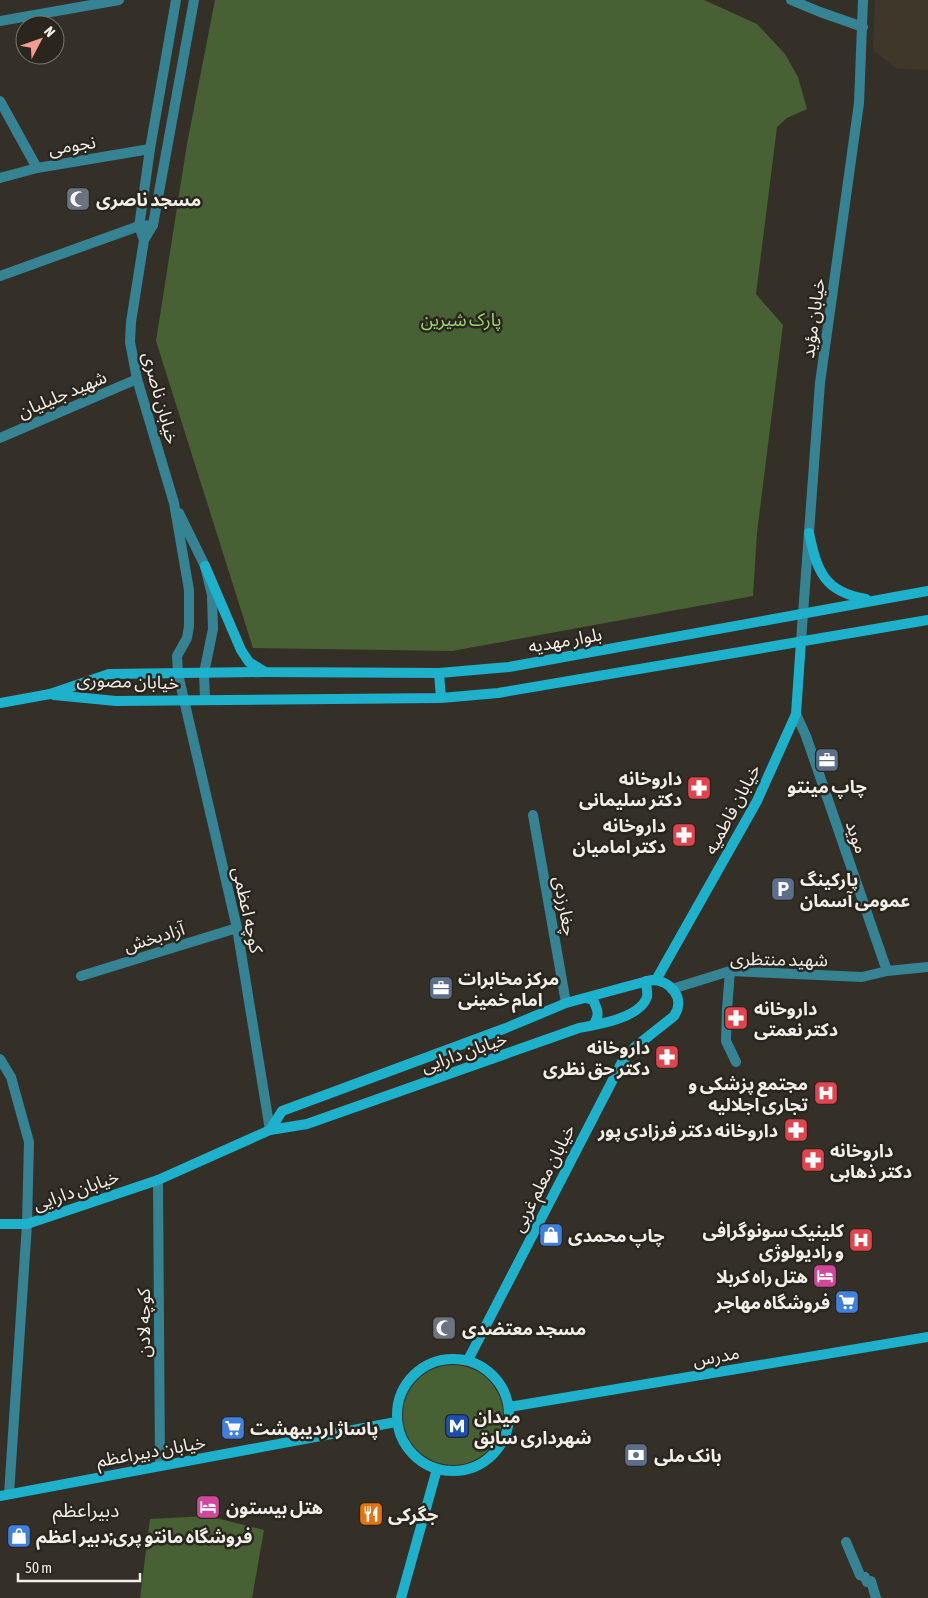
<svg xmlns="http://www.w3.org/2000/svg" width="928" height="1598" viewBox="0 0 928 1598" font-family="'Asap Condensed','Noto Sans Arabic',sans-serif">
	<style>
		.built { fill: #3f382a }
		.green { fill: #476135 }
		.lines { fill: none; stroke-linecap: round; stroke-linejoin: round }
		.minor { stroke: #368394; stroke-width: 10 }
		.tertiary { stroke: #368394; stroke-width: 10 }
		.secondary { stroke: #1eb1cc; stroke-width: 10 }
		.labels { text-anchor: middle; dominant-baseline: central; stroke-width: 5; stroke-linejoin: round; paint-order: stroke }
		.street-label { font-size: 18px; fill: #f2efea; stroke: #2a261e }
		.poi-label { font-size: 18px; font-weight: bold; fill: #f2efea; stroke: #2a261e; text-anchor: start }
		.park-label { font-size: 18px; fill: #99d571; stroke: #2a261e }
		.neighbourhood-label { font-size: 19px; fill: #f2efea; stroke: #2a261e }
	</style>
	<rect width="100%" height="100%" fill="#343027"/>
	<path class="built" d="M875,0H928V70L897,69L873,50Z"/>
	<path class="green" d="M215,0H704L757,24L785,54L798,77L807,109L787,118L777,127L756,294L783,325L757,533L753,596L452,651L253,648L156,341L187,144Z
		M403 1415a50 50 0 1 1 100 0a50 50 0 1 1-100 0Z
		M208,1516L264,1530L252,1598H140L150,1519Z"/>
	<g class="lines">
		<path class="minor" d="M0,21L119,0
			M0,101L37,168
			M0,178L37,168L150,149
			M0,276L139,226L153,225
			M0,438L137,379
			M796,714L806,736L887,971
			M533,815L566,1003
			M730,971L727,1009L726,1041L736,1062
			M81,976L237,928
			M672,989L730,971L862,977L887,971L928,967
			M158,1180L160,1466
			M846,1542L860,1575L865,1577L867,1582L871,1581L876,1598"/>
		<path class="tertiary" d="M194,0L153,225L144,240L131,322L130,342L137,379L174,503L189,590V626L187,638L177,656L178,674L237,928L270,1130
			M791,0L820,12L863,27
			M144,240L139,226L140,220L150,149L176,0
			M179,513L205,566L212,595L213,629L204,673L205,699
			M801,641L820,383L859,103L863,0
			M0,1059L11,1077L29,1142L27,1224L9,1494"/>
		<path class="secondary" d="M809,533C817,571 824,592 866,599
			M205,566L241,650L249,662L265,672
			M439,673L441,698
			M54,695L116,701L441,698L498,693L928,620
			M0,703L50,694L109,674L265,672L439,673L509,667L928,591
			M656,980L757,801L796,714L801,641
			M586,998L593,1000C598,1010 600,1016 593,1025
			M270,1130L282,1111L506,1028L566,1003L651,980C671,980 686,999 674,1016L635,1047L622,1062L468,1360
			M0,1224H27L158,1180L270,1130L307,1124L579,1028C597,1025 640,1018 647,997C648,993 646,986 646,981
			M397 1415a56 56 0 1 1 112 0a56 56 0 1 1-112 0Z
			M509,1407L928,1337
			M0,1496L396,1422
			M401,1598L437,1469"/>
	</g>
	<defs>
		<symbol id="mosque-square" viewBox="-11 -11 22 22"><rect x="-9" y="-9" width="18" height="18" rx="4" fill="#6b7280" stroke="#2a261e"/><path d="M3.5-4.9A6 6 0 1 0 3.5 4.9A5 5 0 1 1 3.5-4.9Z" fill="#fff"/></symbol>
		<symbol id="office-square" viewBox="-11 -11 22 22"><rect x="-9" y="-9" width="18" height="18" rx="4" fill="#5c6f8a" stroke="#2a261e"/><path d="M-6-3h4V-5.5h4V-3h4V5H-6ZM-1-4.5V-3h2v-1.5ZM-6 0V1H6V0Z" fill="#fff"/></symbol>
		<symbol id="pharmacy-square" viewBox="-11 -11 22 22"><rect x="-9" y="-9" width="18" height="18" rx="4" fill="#e0444e" stroke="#2a261e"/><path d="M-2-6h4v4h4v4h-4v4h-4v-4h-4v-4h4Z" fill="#fff"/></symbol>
		<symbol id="parking-square" viewBox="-11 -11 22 22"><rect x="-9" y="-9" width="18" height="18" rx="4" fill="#5c6f8a" stroke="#2a261e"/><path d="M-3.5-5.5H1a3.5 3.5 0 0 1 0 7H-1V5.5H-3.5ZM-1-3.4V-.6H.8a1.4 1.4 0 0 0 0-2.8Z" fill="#fff"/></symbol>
		<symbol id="hospital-square" viewBox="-11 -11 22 22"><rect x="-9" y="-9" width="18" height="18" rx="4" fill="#e0444e" stroke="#2a261e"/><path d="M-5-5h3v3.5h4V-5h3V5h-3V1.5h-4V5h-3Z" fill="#fff"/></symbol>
		<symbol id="shop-square" viewBox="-11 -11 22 22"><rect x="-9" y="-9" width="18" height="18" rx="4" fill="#3f7fe0" stroke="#2a261e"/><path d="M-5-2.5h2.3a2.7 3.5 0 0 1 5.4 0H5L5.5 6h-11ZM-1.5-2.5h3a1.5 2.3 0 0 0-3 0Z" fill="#fff"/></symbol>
		<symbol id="hotel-square" viewBox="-11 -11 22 22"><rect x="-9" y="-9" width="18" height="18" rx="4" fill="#d1479c" stroke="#2a261e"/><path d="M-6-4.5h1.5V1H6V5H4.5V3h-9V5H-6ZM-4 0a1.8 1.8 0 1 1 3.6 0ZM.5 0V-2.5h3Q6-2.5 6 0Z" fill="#fff"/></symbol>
		<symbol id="supermarket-square" viewBox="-11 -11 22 22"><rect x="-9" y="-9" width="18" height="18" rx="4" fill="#3f7fe0" stroke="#2a261e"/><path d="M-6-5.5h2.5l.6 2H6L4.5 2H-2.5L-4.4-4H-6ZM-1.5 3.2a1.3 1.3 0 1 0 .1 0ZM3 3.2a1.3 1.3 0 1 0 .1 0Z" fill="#fff"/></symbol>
		<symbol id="metro-square" viewBox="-11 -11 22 22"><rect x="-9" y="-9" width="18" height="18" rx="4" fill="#1a4fb4" stroke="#2a261e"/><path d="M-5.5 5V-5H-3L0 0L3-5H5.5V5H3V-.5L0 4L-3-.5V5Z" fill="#fff"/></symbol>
		<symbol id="bank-square" viewBox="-11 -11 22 22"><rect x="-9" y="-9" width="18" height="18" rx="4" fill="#5c6f8a" stroke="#2a261e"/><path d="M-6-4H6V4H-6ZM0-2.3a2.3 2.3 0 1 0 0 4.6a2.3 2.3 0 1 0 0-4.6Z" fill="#fff"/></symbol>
		<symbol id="restaurant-square" viewBox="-11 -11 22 22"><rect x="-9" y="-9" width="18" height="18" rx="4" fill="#e8710a" stroke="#2a261e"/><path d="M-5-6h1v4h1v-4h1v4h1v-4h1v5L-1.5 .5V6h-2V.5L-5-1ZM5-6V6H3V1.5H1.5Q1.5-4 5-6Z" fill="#fff"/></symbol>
	</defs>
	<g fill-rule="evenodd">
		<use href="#mosque-square" x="64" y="185" width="28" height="28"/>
		<use href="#office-square" x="813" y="746" width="28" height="28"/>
		<use href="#pharmacy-square" x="685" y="774" width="28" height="28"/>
		<use href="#pharmacy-square" x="670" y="821" width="28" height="28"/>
		<use href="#parking-square" x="769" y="875" width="28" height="28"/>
		<use href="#office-square" x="427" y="974" width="28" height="28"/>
		<use href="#pharmacy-square" x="722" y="1004" width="28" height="28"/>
		<use href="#pharmacy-square" x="653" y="1043" width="28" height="28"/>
		<use href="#hospital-square" x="812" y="1079" width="28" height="28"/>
		<use href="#pharmacy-square" x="782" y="1116" width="28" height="28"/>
		<use href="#pharmacy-square" x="799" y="1146" width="28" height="28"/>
		<use href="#shop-square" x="537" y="1221" width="28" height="28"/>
		<use href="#hospital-square" x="847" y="1226" width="28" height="28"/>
		<use href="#hotel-square" x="811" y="1262" width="28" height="28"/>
		<use href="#supermarket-square" x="833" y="1288" width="28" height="28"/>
		<use href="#mosque-square" x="430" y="1314" width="28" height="28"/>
		<use href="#metro-square" x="443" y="1412" width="28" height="28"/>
		<use href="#supermarket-square" x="219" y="1414" width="28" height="28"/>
		<use href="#bank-square" x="622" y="1441" width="28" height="28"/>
		<use href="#hotel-square" x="194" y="1493" width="28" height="28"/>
		<use href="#restaurant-square" x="357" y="1500" width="28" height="28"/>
		<use href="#shop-square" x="5" y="1522" width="28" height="28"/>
	</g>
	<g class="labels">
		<g class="street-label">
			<text transform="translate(72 145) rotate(-9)">نجومی</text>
			<text transform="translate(813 318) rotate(-82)">خیابان مؤید</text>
			<text transform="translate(62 394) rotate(-23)">شهید جلیلیان</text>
			<text transform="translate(161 398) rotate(75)">خیابان ناصری</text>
			<text transform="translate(565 640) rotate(-10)">بلوار مهدیه</text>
			<text transform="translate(128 681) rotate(2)">خیابان مصوری</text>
			<text transform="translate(732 809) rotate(-62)">خیابان فاطمیه</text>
			<text transform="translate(857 837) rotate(71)">موید</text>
			<text transform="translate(565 906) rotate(80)">چغارزدی</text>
			<text transform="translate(248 910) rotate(78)">کوچه اعظمی</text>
			<text transform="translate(154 937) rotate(-17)">آزادبخش</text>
			<text transform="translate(779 959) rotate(1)">شهید منتظری</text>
			<text transform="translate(464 1052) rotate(-19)">خیابان دارایی</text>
			<text transform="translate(543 1178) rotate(-63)">خیابان معلم غربی</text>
			<text transform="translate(76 1190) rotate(-19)">خیابان دارایی</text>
			<text transform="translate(143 1323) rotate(-90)">کوچه لادن</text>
			<text transform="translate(716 1356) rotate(-10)">مدرس</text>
			<text transform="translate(151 1451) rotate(-10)">خیابان دبیراعظم</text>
		</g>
		<g class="poi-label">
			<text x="96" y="199">مسجد ناصری</text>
			<text x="682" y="778" text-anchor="end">داروخانه<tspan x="682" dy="21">دکتر سلیمانی</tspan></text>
			<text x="827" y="786" text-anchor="middle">چاپ مینتو</text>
			<text x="666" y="825" text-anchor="end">داروخانه<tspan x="666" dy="21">دکتر امامیان</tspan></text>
			<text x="800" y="879">پارکینگ<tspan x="800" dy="21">عمومی آسمان</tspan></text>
			<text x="458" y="978">مرکز مخابرات<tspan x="458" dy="21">امام خمینی</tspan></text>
			<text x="754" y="1008">داروخانه<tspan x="754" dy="21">دکتر نعمتی</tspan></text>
			<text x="650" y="1047" text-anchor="end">داروخانه<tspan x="650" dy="21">دکتر حق نظری</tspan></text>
			<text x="808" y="1083" text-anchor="end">مجتمع پزشکی و<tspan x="808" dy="21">تجاری اجلالیه</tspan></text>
			<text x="778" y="1130" text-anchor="end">داروخانه دکتر فرزادی پور</text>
			<text x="830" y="1150">داروخانه<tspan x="830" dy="21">دکتر ذهابی</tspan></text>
			<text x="844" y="1230" text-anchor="end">کلینیک سونوگرافی<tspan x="844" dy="21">و رادیولوژی</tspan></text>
			<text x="568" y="1235">چاپ محمدی</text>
			<text x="808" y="1276" text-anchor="end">هتل راه کربلا</text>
			<text x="830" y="1302" text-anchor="end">فروشگاه مهاجر</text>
			<text x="462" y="1328">مسجد معتضدی</text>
			<text x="474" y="1416">میدان<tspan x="474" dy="21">شهرداری سابق</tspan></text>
			<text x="250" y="1428">پاساژ اردیبهشت</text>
			<text x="654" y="1455">بانک ملی</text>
			<text x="226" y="1507">هتل بیستون</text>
			<text x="388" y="1514">جگرکی</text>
			<text x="36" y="1536">فروشگاه مانتو پری;دبیر اعظم</text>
		</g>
		<g class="park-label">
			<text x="461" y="319">پارک شیرین</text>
		</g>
		<g class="neighbourhood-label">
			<text x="86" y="1510">دبیراعظم</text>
		</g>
	</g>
	<g transform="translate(40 40) rotate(49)"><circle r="24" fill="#2a261e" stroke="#7a7670"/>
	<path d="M0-4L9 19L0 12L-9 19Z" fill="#f59c92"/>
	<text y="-8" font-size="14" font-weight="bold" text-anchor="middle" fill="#f2efea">N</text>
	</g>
	<path d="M18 1573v8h122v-8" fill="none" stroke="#f2efea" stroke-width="2.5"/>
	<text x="25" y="1573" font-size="15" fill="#f2efea" stroke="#2a261e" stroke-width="4" paint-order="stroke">50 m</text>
</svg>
